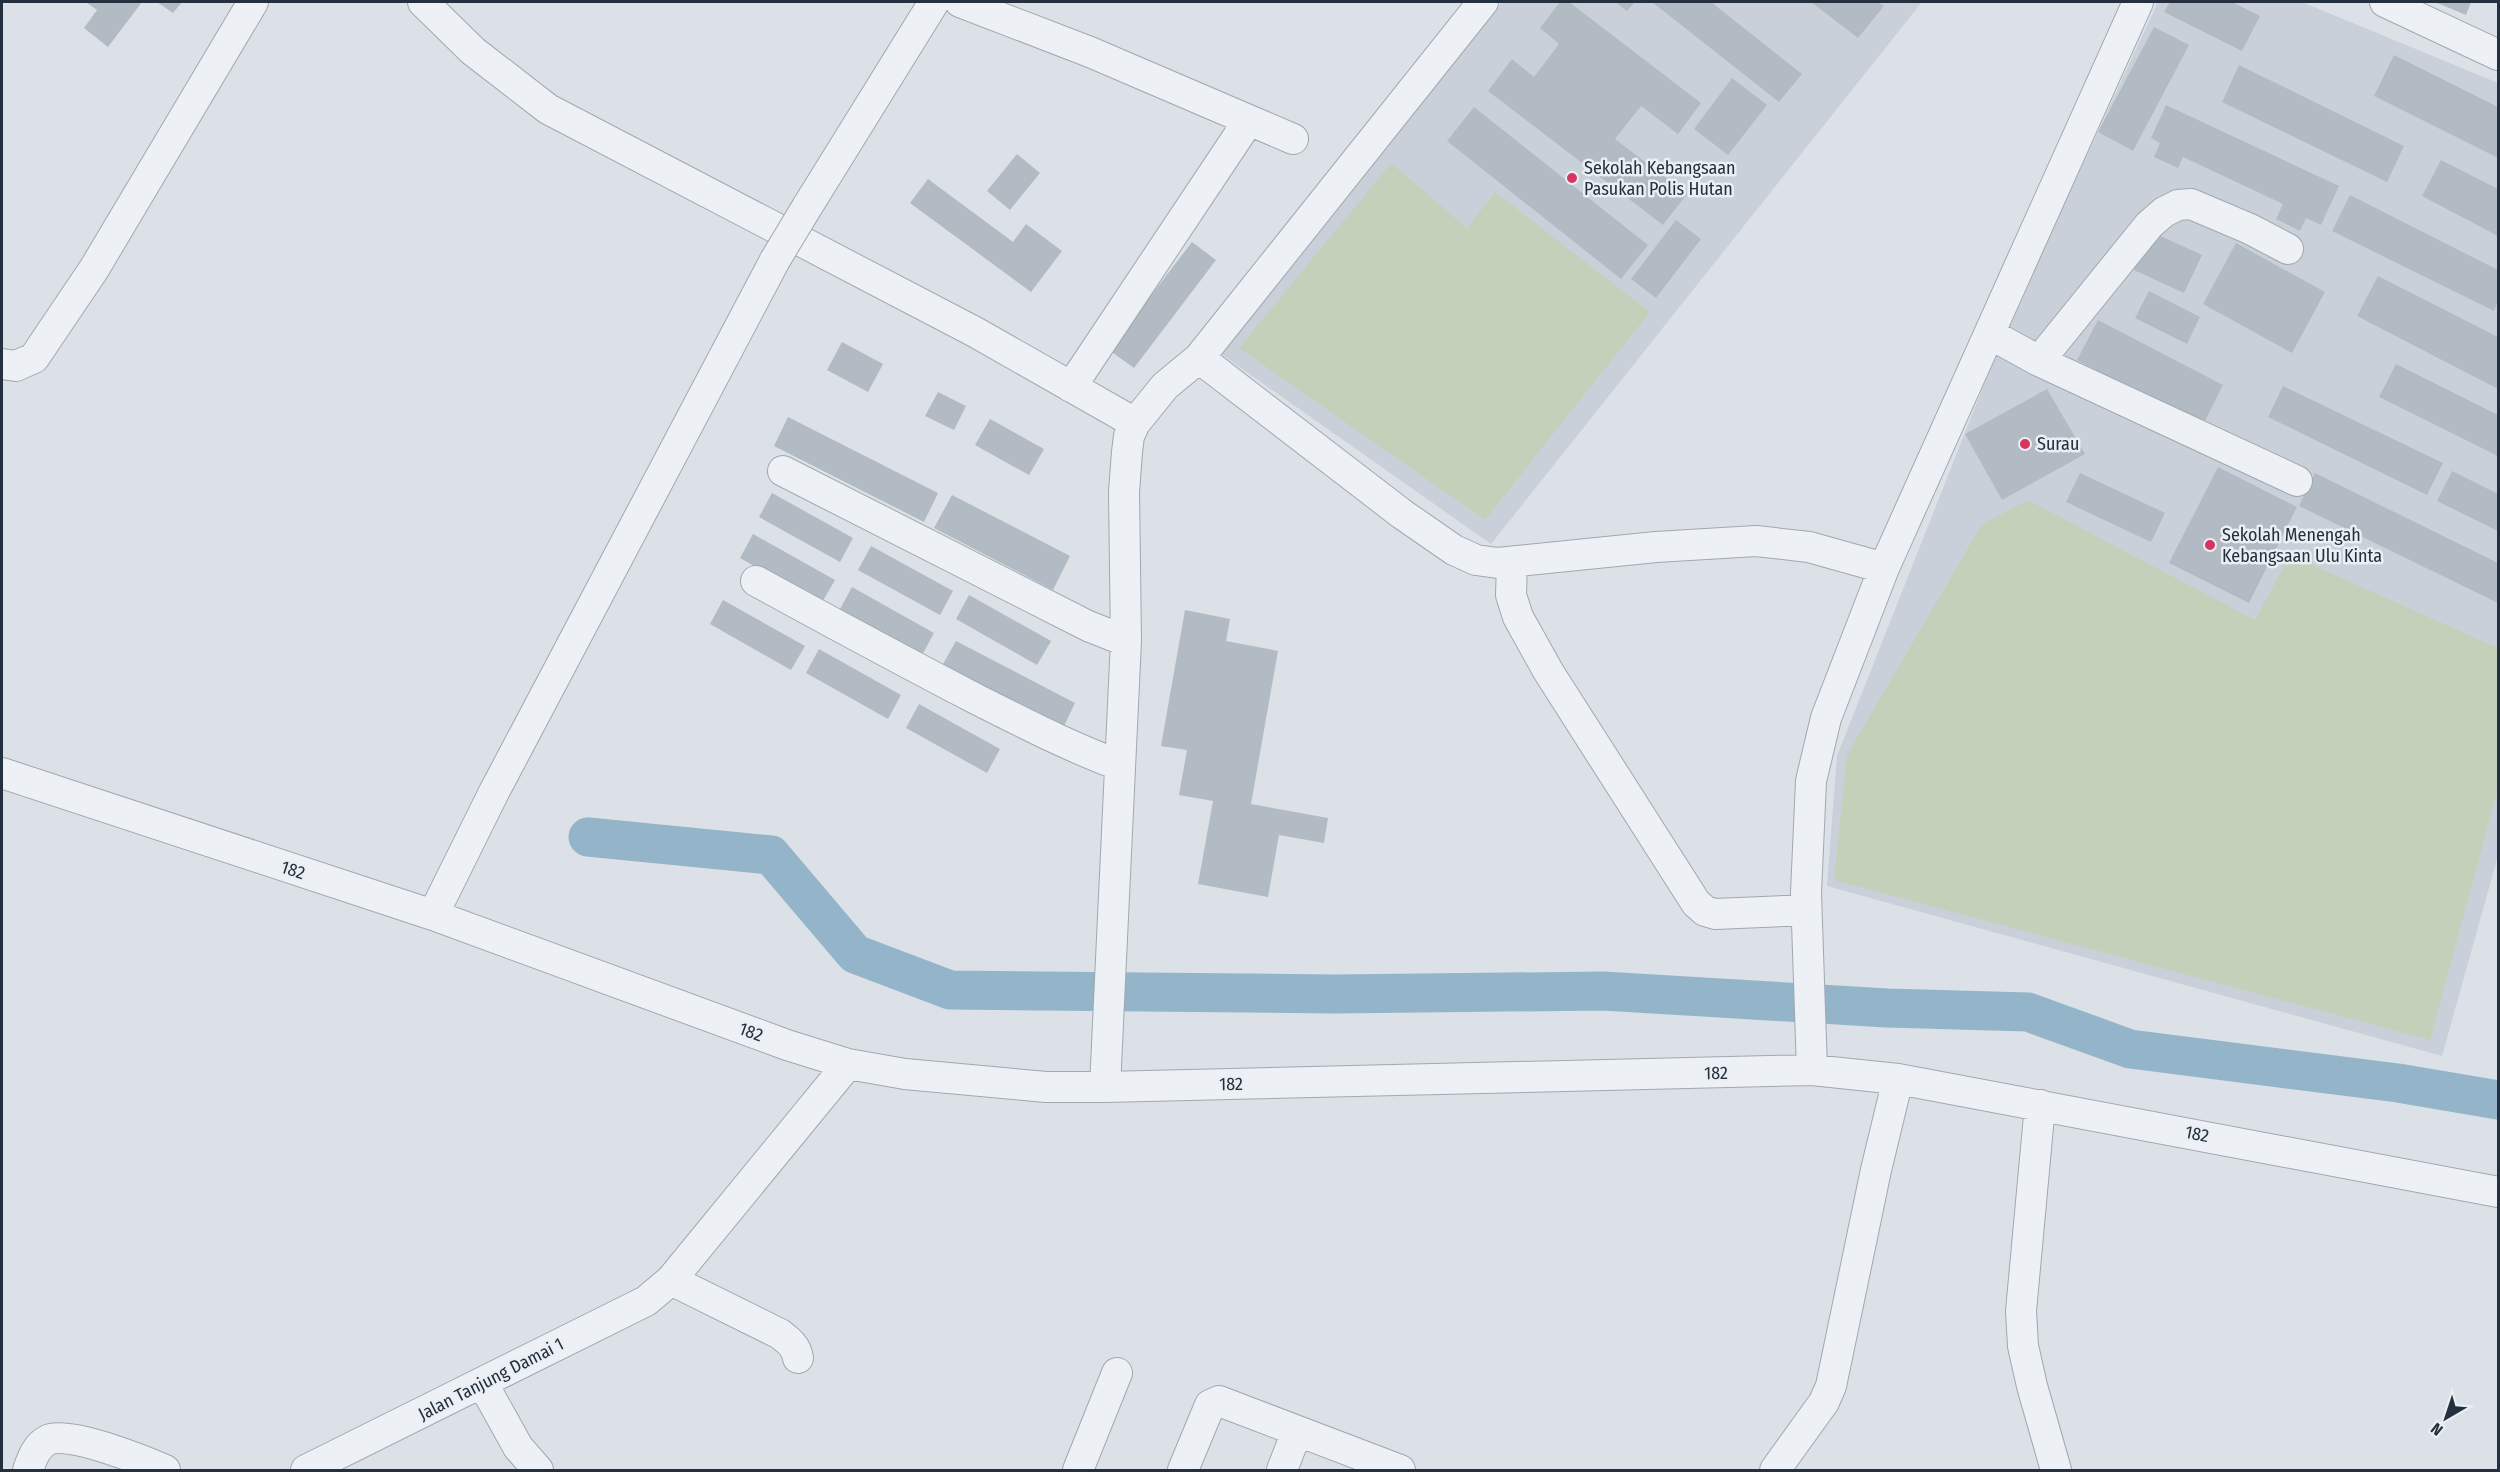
<svg xmlns="http://www.w3.org/2000/svg" width="2500" height="1472" viewBox="0 0 2500 1472" font-family="'Fira Sans Condensed',sans-serif">
	<style>
		.built { fill: #c9d0d9 }
		.green { fill: #c3d1bb }
		.lines { fill: none; stroke-linecap: round; stroke-linejoin: round }
		.river { stroke: #93b4c9; stroke-width: 39 }
		.building { fill: #b2bac3 }
		.minor-casing { stroke: #a0a8b0; stroke-width: 32 }
		.minor { stroke: #edf1f5; stroke-width: 30 }
		.minor-bridge-casing { stroke: #a0a8b0; stroke-width: 32; stroke-linecap: butt }
		.minor-bridge { stroke: #edf1f5; stroke-width: 30 }
		.poi-dot { fill: #d63560; stroke: #eaeff4; stroke-width: 2 }
		.labels { text-anchor: middle; dominant-baseline: central; stroke-width: 5; stroke-linejoin: round; paint-order: stroke }
		.poi-label { font-size: 18px; fill: #24303d; stroke: #eaeff4; text-anchor: start }
		.street-label { font-size: 18px; fill: #24303d; stroke: #eaeff4 }
	</style>
	<rect width="100%" height="100%" fill="#dbe1e6"/>
	<path class="built" d="M1502,2H1922L1491,544L1221,354Z
		M2158,2H2302L2498,83V856L2442,1056L1827,886L1837,756L2004,334Z"/>
	<path class="green" d="M1391,163L1467,228L1495,192L1650,312L1485,520L1239,348Z
		M2028,500L2255,620L2290,555L2498,648V789L2430,1040L1834,880L1847,755L1982,524Z"/>
	<g class="lines">
		<path class="river" d="M588,837L771,855L855,954L950,990L1335,994L1603,991L1887,1008L2028,1012L2130,1049L2398,1083L2498,1100"/>
	</g>
	<path class="building" d="M86,2H142L108,47L84,28L97,10Z
		M157,2H182L173,13Z
		M1560,2H1569L1701,103L1678,134L1641,106L1615,139L1687,194L1663,225L1488,91L1512,59L1534,77L1559,44L1540,28Z
		M1615,2H1635L1627,11Z
		M1652,2H1711L1802,74L1779,102Z
		M1811,2H1878L1884,6L1858,38Z
		M2170,2H2232L2260,16L2242,51L2164,12Z
		M2435,2H2471L2466,15Z
		M2154,27L2189,45L2133,151L2098,132Z
		M2394,55L2498,107V158L2374,96Z
		M2239,65L2404,146L2387,182L2222,102Z
		M1732,78L1767,105L1728,155L1694,129Z
		M2166,105L2339,186L2321,225L2306,218L2300,231L2276,219L2283,204L2183,157L2178,168L2154,157L2160,143L2151,138Z
		M1474,107L1648,245L1621,279L1447,141Z
		M1017,154L1040,173L1010,210L987,191Z
		M2441,160L2498,189V236L2422,196Z
		M928,179L1013,242L1026,224L1062,251L1031,292L910,203Z
		M2350,195L2498,270V301L2494,311L2332,231Z
		M1676,220L1701,239L1656,298L1631,279Z
		M2152,232L2202,255L2184,293L2134,270Z
		M1192,242L1216,260L1134,368L1109,350Z
		M2236,243L2325,292L2292,353L2203,304Z
		M2378,276L2498,337V389L2357,316Z
		M2149,291L2200,317L2187,344L2135,318Z
		M2098,320L2223,385L2203,425L2077,360Z
		M842,342L883,364L868,392L827,370Z
		M2396,364L2498,415V456L2379,397Z
		M2283,386L2443,463L2427,495L2268,417Z
		M2047,389L2085,454L2002,500L1965,434Z
		M938,392L966,406L954,430L925,416Z
		M788,417L938,493L924,522L774,446Z
		M990,419L1044,449L1029,475L975,445Z
		M2218,467L2297,507L2249,603L2169,563Z
		M2452,471L2498,494V531L2437,501Z
		M2080,473L2165,513L2151,542L2066,502Z
		M2315,473L2498,563V603L2299,506Z
		M772,493L853,538L840,562L759,517Z
		M952,495L1070,556L1053,590L934,528Z
		M753,534L835,580L821,604L740,558Z
		M871,546L953,591L940,615L858,570Z
		M852,587L934,633L921,657L839,611Z
		M969,595L1051,641L1037,665L956,619Z
		M723,600L805,646L791,670L710,624Z
		M1185,610L1230,619L1226,641L1278,651L1251,804L1328,818L1324,843L1279,835L1268,897L1198,884L1213,801L1179,795L1187,750L1161,746Z
		M956,641L1075,703L1063,728L942,666Z
		M819,649L901,695L888,719L806,673Z
		M919,704L1000,749L987,773L906,728Z"/>
	<g class="lines">
		<defs>
			<path id="minor" d="M423,2L473,51L548,109L975,332L1135,423
				M960,2L1090,52L1293,139
				M2385,2L2498,55
				M807,207L934,2
				M1990,334L2039,361L2297,481
				M1199,358L1402,514L1454,550L1476,560L1498,563L1656,547L1756,541L1809,547L1884,568
				M2039,361L2149,225L2164,212L2178,205L2191,204L2250,229L2288,249
				M2,364L16,366L34,358L94,269L253,2
				M1071,387L1249,120
				M783,471L1088,626L1126,641
				M1512,562L1511,595L1518,617L1548,671L1696,903L1705,911L1715,914L1806,910
				M756,581C829,621 903,661 978,700C1024,723 1070,747 1119,765
				M2,773L433,915L787,1045L848,1064L905,1074L1046,1087H1105L1812,1070L1898,1079L2498,1192
				M433,915L494,792L775,260
				M1812,1070L1806,893L1811,781L1826,718L1884,568L2138,2
				M1105,1087L1126,641L1124,492L1127,452L1129,436L1135,423L1165,386L1199,358L1483,2
				M2040,1105L2021,1311L2023,1346L2032,1386L2056,1470
				M671,1280L780,1334C789,1341 796,1346 798,1358
				M483,1384L518,1447L538,1470
				M28,1470C32,1459 36,1446 48,1440C68,1430 144,1461 165,1470
				M306,1470L646,1301L671,1280L848,1064
				M1078,1470L1117,1373
				M1183,1470L1210,1405L1219,1401L1400,1470
				M1282,1470L1297,1431
				M1775,1470L1824,1402L1831,1386L1876,1170L1898,1079"/>
		</defs>
		<use href="#minor" class="minor-casing"/>
		<use href="#minor" class="minor"/>
		<defs>
			<path id="minor-bridge" d="M775,260L807,207"/>
		</defs>
		<use href="#minor-bridge" class="minor-bridge-casing"/>
		<use href="#minor-bridge" class="minor-bridge"/>
	</g>
	<g class="poi-dot">
		<circle cx="1572" cy="178" r="6"/>
		<circle cx="2025" cy="444" r="6"/>
		<circle cx="2210" cy="545" r="6"/>
	</g>
	<g class="labels">
		<g class="poi-label">
			<text x="1584" y="168">Sekolah Kebangsaan<tspan x="1584" dy="21">Pasukan Polis Hutan</tspan></text>
			<text x="2037" y="444">Surau</text>
			<text x="2222" y="535">Sekolah Menengah<tspan x="2222" dy="21">Kebangsaan Ulu Kinta</tspan></text>
		</g>
		<g class="street-label">
			<text transform="translate(293 870) rotate(18)">182</text>
			<text transform="translate(751 1032) rotate(20)">182</text>
			<text transform="translate(1716 1073) rotate(-1)">182</text>
			<text transform="translate(1231 1084) rotate(-1)">182</text>
			<text transform="translate(2197 1134) rotate(11)">182</text>
			<text transform="translate(491 1379) rotate(-27)">Jalan Tanjung Damai 1</text>
		</g>
	</g>
	<rect width="2500" height="1472" fill="none" stroke="#24303d" stroke-width="6"/>
	<g transform="translate(2446 1418) rotate(219)" stroke="#eaeff4" stroke-width="4.5" paint-order="stroke">
	<path d="M0-4.5L10 22L0 15L-10 22Z" fill="#24303d"/>
	<text y="-9" font-size="16" font-weight="bold" text-anchor="middle" fill="#24303d">N</text>
	</g>
</svg>
